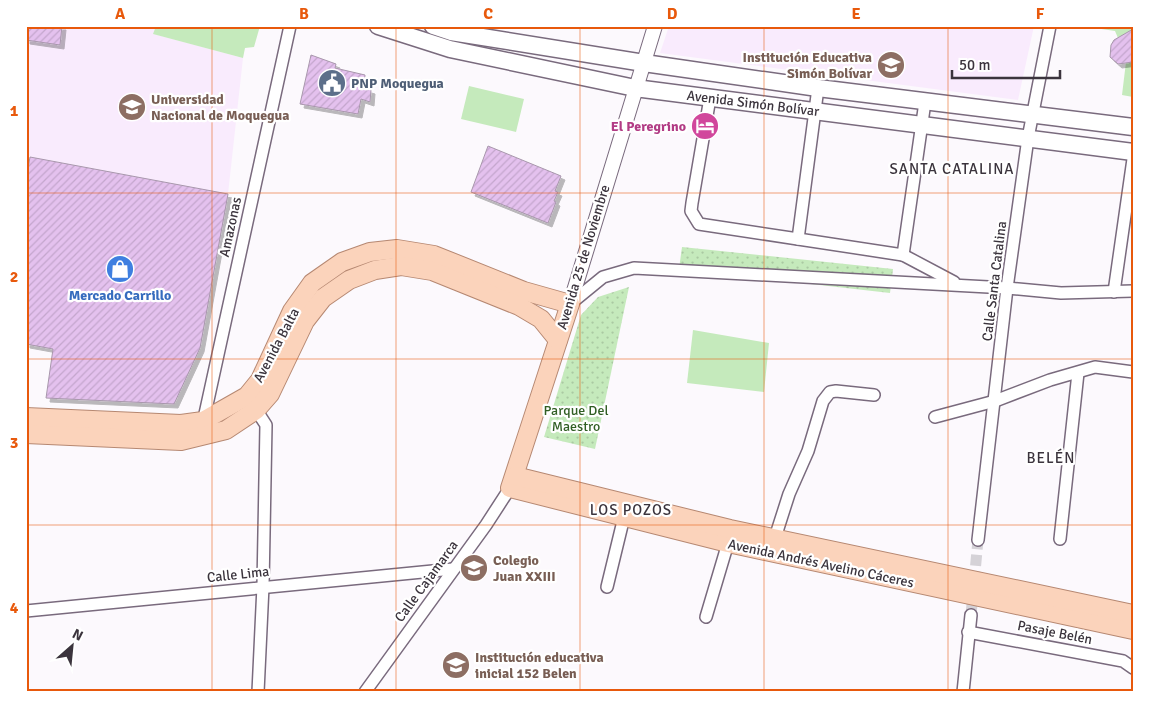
<svg xmlns="http://www.w3.org/2000/svg" width="1159" height="718" viewBox="0 0 1159 718" font-family="Signika,sans-serif">
  <style>
    .built { fill: #f9ebfd }
    .grass { fill: #c5eabc }
    .park { fill: url(#park-dots) }
    .building { fill: url(#building-hatch); stroke: #a897ac; filter: url(#shadow) }
    .lines { fill: none; stroke-linecap: round; stroke-linejoin: round }
    .minor-tunnel { stroke: #d5d2d7; stroke-width: 11; stroke-dasharray: 11 5.5; stroke-linecap: butt }
    .minor-casing { stroke: #796a7d; stroke-width: 14 }
    .tertiary-casing { stroke: #796a7d; stroke-width: 16 }
    .secondary-casing { stroke: #796a7d; stroke-width: 19 }
    .primary-casing { stroke: #b68872; stroke-width: 20 }
    .minor { stroke: #fff; stroke-width: 11 }
    .tertiary { stroke: #fff; stroke-width: 14 }
    .secondary { stroke: #fff; stroke-width: 16 }
    .primary { stroke: #fbd3bb; stroke-width: 18 }
    .grid { fill: none; stroke: #e8590c; stroke-width: 1; stroke-opacity: 0.55 }
    .labels { text-anchor: middle; stroke-width: 4.5; stroke-linejoin: round; paint-order: stroke }
    .education-label { font-size: 14px; font-weight: bold; fill: #785e54; stroke: #fff; text-anchor: start }
    .service-label { font-size: 14px; font-weight: bold; fill: #4e5e75; stroke: #fff; text-anchor: start }
    .street-label { font-size: 14px; fill: #3b343d; stroke: #fff }
    .hotel-label { font-size: 14px; font-weight: bold; fill: #b23c85; stroke: #fff; text-anchor: end }
    .shop-label { font-size: 14px; font-weight: bold; fill: #366cbe; stroke: #fff }
    .park-label { font-size: 14px; fill: #305e23; stroke: #fff }
    .neighbourhood-label { font-size: 15px; letter-spacing: 1px; fill: #3b343d; stroke: #fff }
    .neatline { fill: none; stroke: #e8590c; stroke-width: 2 }
    .grid-label { font-size: 16px; text-anchor: middle; font-weight: bold; fill: #e8590c }
  </style>
  <defs>
    <pattern id="park-dots" width="8" height="8" patternUnits="userSpaceOnUse" patternTransform="scale(1.25)"><rect width="8" height="8" fill="#c5eabc"/><path d="M2 2h.1M6 6h.1" fill="none" stroke="#aac9a2" stroke-width="1.8" stroke-linecap="round"/></pattern>
    <pattern id="building-hatch" width="6" height="6" patternUnits="userSpaceOnUse" patternTransform="scale(1.25)"><rect width="6" height="6" fill="#e4c1ee"/><path d="M-1 1l2-2M0 6l6-6M5 7l2-2" fill="none" stroke="#c4a6cd"/></pattern>
    <filter id="shadow"><feDropShadow dx="4" dy="4" stdDeviation="0" flood-color="#0004"/></filter>
  </defs>
  <rect width="100%" height="100%" fill="#fcf9fd"/>
  <g class="built">
    <polygon points="26,26 156,26 154,34 243,58 228,194 26,156"/>
    <polygon points="669,26 1034,26 1018,100 660,53"/>
  </g>
  <g class="grass">
    <polygon points="156,26 260,26 254,47 245,48 243,58 153,34"/>
    <polygon points="1133,26 1133,97 1122,95 1126,62 1118,64 1110,57 1111,45 1118,38 1115,31 1088,27"/>
    <polygon points="469,86 524,99 516,132 461,119"/>
    <polygon points="693,330 769,343 764,392 687,383"/>
  </g>
  <g class="park">
    <polygon points="682,247 893,269 890,293 679,269"/>
    <polygon points="629,287 595,449 544,437 581,315 598,297"/>
  </g>
  <g class="building">
    <polygon points="26,26 62,26 60,45 26,40"/>
    <polygon points="1133,29 1133,62 1118,64 1110,57 1111,45 1114,40"/>
    <polygon points="311,55 336,64 335,68 365,75 364,88 371,90 370,102 361,99 358,114 300,104"/>
    <polygon points="488,146 561,176 555,191 558,192 554,201 556,202 548,223 471,192"/>
    <polygon points="30,157 228,194 200,348 174,404 46,398 53,349 26,344 26,180"/>
  </g>
  <g class="lines">
    <polyline class="minor-tunnel" points="971,615 978,540"/>
    <defs>
      <g id="minor">
        <polyline points="710,98 692,203 691,211 699,224 798,239 818,88"/>
        <polyline points="798,239 903,255 925,102"/>
        <polyline points="903,255 954,282"/>
        <polyline points="1114,292 1133,159"/>
        <polyline points="570,304 603,277 634,268 1007,288 1061,293 1133,291"/>
        <polyline points="253,405 266,425 263,586 258,692"/>
        <polyline points="935,417 995,401 1050,380 1095,367 1133,372"/>
        <polyline points="203,423 290,26"/>
        <polyline points="1060,539 1078,373"/>
        <polyline points="978,540 1007,288 1028,138 1050,26"/>
        <polyline points="773,544 789,494 808,451 823,401 830,392 836,391 874,395"/>
        <polyline points="607,587 624,517"/>
        <polyline points="26,611 453,569"/>
        <polyline points="706,617 728,543"/>
        <polyline points="968,632 1123,661 1133,668"/>
        <polyline points="365,692 486,525 510,488"/>
        <polyline points="963,692 971,615"/>
      </g>
      <polyline id="tertiary" points="570,304 655,26"/>
      <g id="secondary">
        <polyline points="378,26 450,49 635,88 1133,152"/>
        <polyline points="433,26 451,32 644,63 818,88 1133,127"/>
      </g>
      <g id="primary">
        <polyline points="26,417 181,424 203,421 247,396 260,380 292,311 312,283 342,262 370,252 397,249 434,255 524,291 570,304 510,488 728,543 1133,630"/>
        <polyline points="26,434 181,441 226,430 256,410 270,394 305,321 323,298 349,280 375,270 401,266 432,271 519,306 541,319 558,340"/>
        <polyline points="515,476 730,529 1133,614"/>
      </g>
    </defs>
    <use href="#minor" class="minor-casing"/>
    <use href="#tertiary" class="tertiary-casing"/>
    <use href="#secondary" class="secondary-casing"/>
    <use href="#primary" class="primary-casing"/>
    <use href="#minor" class="minor"/>
    <use href="#tertiary" class="tertiary"/>
    <use href="#secondary" class="secondary"/>
    <use href="#primary" class="primary"/>
  </g>
  <path class="grid" d="M212 26V692M396 26V692M580 26V692M764 26V692M948 26V692M26 193H1133M26 359H1133M26 525H1133"/>
  <defs>
    <symbol id="school-disc" viewBox="-11 -11 22 22"><circle r="9.5" fill="#8d6e63" stroke="#fff"/><path d="M0-5L7-2L0 1L-7-2ZM-4 1L0 2.5L4 1V4Q0 6-4 4Z" fill="#fff"/></symbol>
    <symbol id="civic-disc" viewBox="-11 -11 22 22"><circle r="9.5" fill="#5c6f8a" stroke="#fff"/><path d="M-.6-6.5H3V-4.5H.6V-3L4-1V1h2V6H-6V1h2V-1L-.6-3ZM-1.2 2.5V6h2.4V2.5Z" fill="#fff"/></symbol>
    <symbol id="university-disc" viewBox="-11 -11 22 22"><circle r="9.5" fill="#8d6e63" stroke="#fff"/><path d="M0-5L7-2L0 1L-7-2ZM-4 1L0 2.5L4 1V4Q0 6-4 4Z" fill="#fff"/></symbol>
    <symbol id="hotel-disc" viewBox="-11 -11 22 22"><circle r="9.5" fill="#d1479c" stroke="#fff"/><path d="M-6-4.5h1.5V1H6V5H4.5V3h-9V5H-6ZM-4 0a1.8 1.8 0 1 1 3.6 0ZM.5 0V-2.5h3Q6-2.5 6 0Z" fill="#fff"/></symbol>
    <symbol id="shop-disc" viewBox="-11 -11 22 22"><circle r="9.5" fill="#3f7fe0" stroke="#fff"/><path d="M-5-2.5h2.3a2.7 3.5 0 0 1 5.4 0H5L5.5 6h-11ZM-1.5-2.5h3a1.5 2.3 0 0 0-3 0Z" fill="#fff"/></symbol>
  </defs>
  <g fill-rule="evenodd">
    <use href="#school-disc" x="875" y="49" width="32" height="32"/>
    <use href="#civic-disc" x="316" y="67" width="32" height="32"/>
    <use href="#university-disc" x="116" y="91" width="32" height="32"/>
    <use href="#hotel-disc" x="689" y="110" width="32" height="32"/>
    <use href="#shop-disc" x="104" y="253" width="32" height="32"/>
    <use href="#school-disc" x="458" y="552" width="32" height="32"/>
    <use href="#school-disc" x="440" y="649" width="32" height="32"/>
  </g>
  <g class="labels">
    <g class="education-label">
      <text x="872" y="62" text-anchor="end">Institución Educativa<tspan x="872" dy="16">Simón Bolívar</tspan></text>
      <text x="151" y="104">Universidad<tspan x="151" dy="16">Nacional de Moquegua</tspan></text>
      <text x="493" y="565">Colegio<tspan x="493" dy="16">Juan XXIII</tspan></text>
      <text x="475" y="662">Institución educativa<tspan x="475" dy="16">inicial 152 Belen</tspan></text>
    </g>
    <g class="service-label">
      <text x="351" y="88">PNP Moquegua</text>
    </g>
    <g class="street-label">
      <text transform="translate(753 103) rotate(7)" y="5">Avenida Simón Bolívar</text>
      <text transform="translate(230 227) rotate(-78)" y="5">Amazonas</text>
      <text transform="translate(583 257) rotate(-73)" y="5">Avenida 25 de Noviembre</text>
      <text transform="translate(994 281) rotate(-83)" y="5">Calle Santa Catalina</text>
      <text transform="translate(276 345) rotate(-62)" y="5">Avenida Balta</text>
      <text transform="translate(821 563) rotate(12)" y="5">Avenida Andrés Avelino Cáceres</text>
      <text transform="translate(238 574) rotate(-6)" y="5">Calle Lima</text>
      <text transform="translate(426 581) rotate(-54)" y="5">Calle Cajamarca</text>
      <text transform="translate(1055 632) rotate(11)" y="5">Pasaje Belén</text>
    </g>
    <g class="hotel-label">
      <text x="686" y="131">El Peregrino</text>
    </g>
    <g class="shop-label">
      <text x="120" y="300">Mercado Carrillo</text>
    </g>
    <g class="park-label">
      <text x="576" y="415">Parque Del<tspan x="576" dy="16">Maestro</tspan></text>
    </g>
    <g class="neighbourhood-label">
      <text x="952" y="174">SANTA CATALINA</text>
      <text x="1051" y="463">BELÉN</text>
      <text x="631" y="515">LOS POZOS</text>
    </g>
  </g>
  <rect width="1159" height="718" fill="none" stroke="#ffffff" stroke-width="55"/>
  <g transform="translate(72 646) rotate(27)" stroke="#ffffff" stroke-width="4" paint-order="stroke">
  <path d="M0-4L9 19L0 12L-9 19Z" fill="#3b343d"/>
  <text y="-8" font-size="14" font-weight="bold" text-anchor="middle" fill="#3b343d">N</text>
  </g>
  <path d="M952 70v8h108v-8" fill="none" stroke="#3b343d" stroke-width="2.5"/>
  <text x="959" y="70" font-size="15" fill="#3b343d" stroke="#ffffff" stroke-width="4" paint-order="stroke">50 m</text>
  <rect x="28" y="28" width="1104" height="662" class="neatline"/>
  <g class="grid-label">
    <text x="120" y="19">A</text>
    <text x="304" y="19">B</text>
    <text x="488" y="19">C</text>
    <text x="672" y="19">D</text>
    <text x="856" y="19">E</text>
    <text x="1040" y="19">F</text>
    <text x="14" y="116">1</text>
    <text x="14" y="282">2</text>
    <text x="14" y="448">3</text>
    <text x="14" y="613">4</text>
  </g>
</svg>
